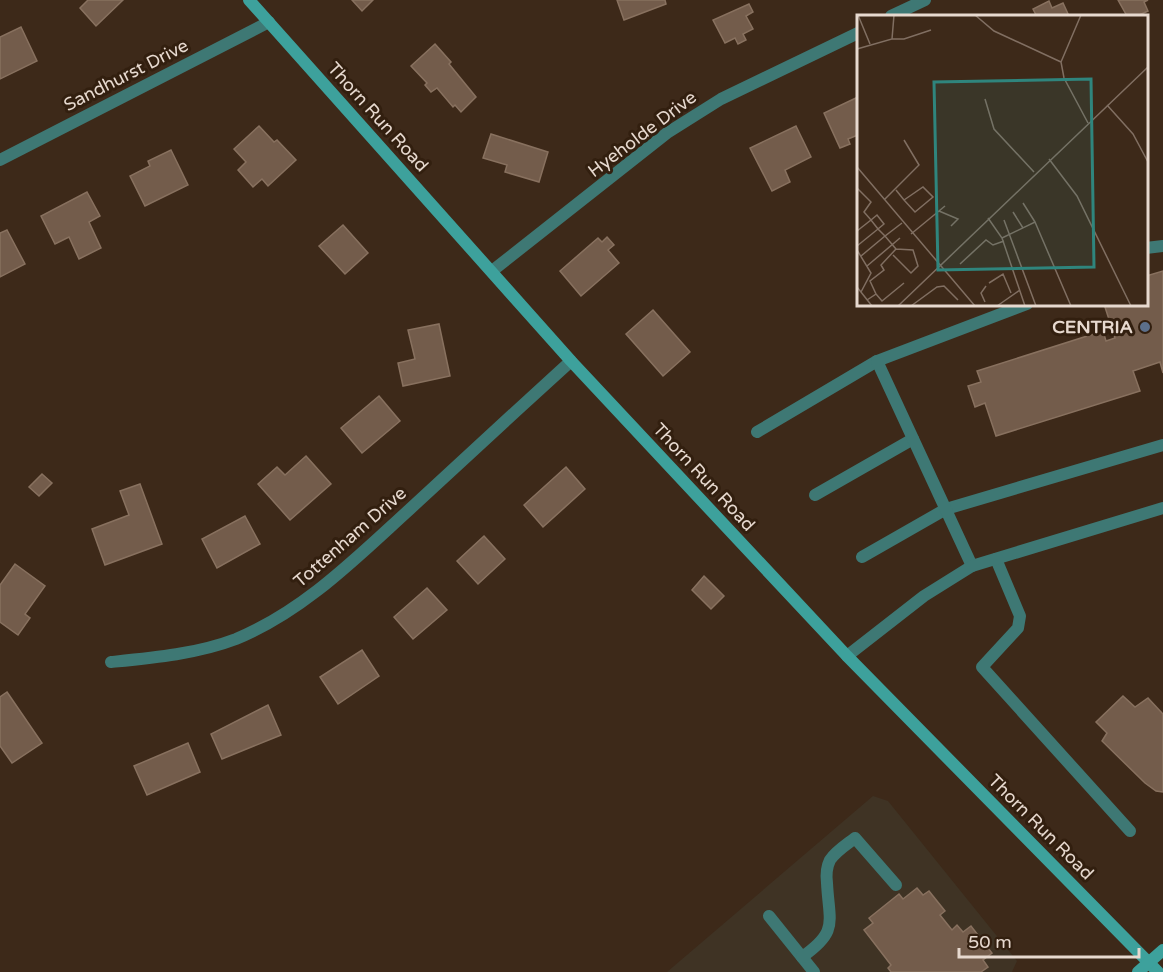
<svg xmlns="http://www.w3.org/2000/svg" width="1163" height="972" viewBox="0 0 1163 972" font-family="'Varela Round',sans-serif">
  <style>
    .commercial { fill: #3f3324 }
    .building { fill: #735c4b; stroke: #88715f; stroke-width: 1.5 }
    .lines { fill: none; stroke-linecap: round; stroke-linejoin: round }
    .lane { stroke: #3e7874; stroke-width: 12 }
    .street { stroke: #3e7874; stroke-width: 12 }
    .secondary { stroke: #3da19c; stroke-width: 12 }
    .service-dot { fill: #5c6f8a; stroke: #321f0f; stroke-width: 2 }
    .labels { text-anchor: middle; stroke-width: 6; stroke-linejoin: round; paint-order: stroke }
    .street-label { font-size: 18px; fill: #e7d9cf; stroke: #321f0f }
    .poi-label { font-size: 18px; font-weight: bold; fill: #e7d9cf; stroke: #321f0f; text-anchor: end }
    .inset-road { fill: none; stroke: #816f62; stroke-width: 1.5 }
    .view { fill: #2f857d; fill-opacity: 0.15; stroke: #2f857d; stroke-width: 3 }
    .inset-edge { fill: none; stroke: #e7d9cf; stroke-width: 3 }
  </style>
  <rect width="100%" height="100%" fill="#3d2919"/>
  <polygon class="commercial" points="873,796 888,801 1017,961 1012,972 667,972"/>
  <g class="building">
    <polygon points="88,0 123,0 96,26 80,8"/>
    <polygon points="352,0 373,0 362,11"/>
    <polygon points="617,0 665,0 666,4 624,20"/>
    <polygon points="1118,0 1148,0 1144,2 1148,11 1137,16 1127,16"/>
    <polygon points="1049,1 1052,8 1063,3 1069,16 1033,16 1036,15 1033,9"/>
    <polygon points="749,4 753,12 746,16 753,29 743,34 746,40 738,44 735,38 725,43 713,20"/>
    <polygon points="21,27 37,61 0,79 0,37"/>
    <polygon points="435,44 451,62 449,64 476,97 461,112 455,105 453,107 437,88 431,92 425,85 427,83 411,66"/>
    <polygon points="858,97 858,135 848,139 850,144 840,148 824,113"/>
    <polygon points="259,126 274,142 277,140 296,160 268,186 262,179 253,187 238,170 246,162 234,149"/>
    <polygon points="796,126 811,157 785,170 790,182 772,191 750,148"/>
    <polygon points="491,134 548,152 539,182 505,172 507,165 483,158"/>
    <polygon points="171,150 188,185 145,206 130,176 150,166 148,161"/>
    <polygon points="87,192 100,216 89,222 101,248 79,259 69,237 55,244 41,216"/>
    <polygon points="343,225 368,253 345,274 319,246"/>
    <polygon points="7,230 25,264 0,277 0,233"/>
    <polygon points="607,237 614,245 608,250 619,263 581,296 560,271 598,238 602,242"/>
    <polygon points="1163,271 1163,373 1160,362 1133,371 1140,391 996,436 985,403 975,407 968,386 981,382 977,371 1103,331 1106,341 1115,338 1104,304 1146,304 1146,276"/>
    <polygon points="653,310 690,352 663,376 626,334"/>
    <polygon points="439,324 450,376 403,386 398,363 415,359 408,330"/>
    <polygon points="379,396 400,421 362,453 341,428"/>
    <polygon points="306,456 331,484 290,520 258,484 277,467 285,475"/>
    <polygon points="566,467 585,489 543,527 524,505"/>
    <polygon points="42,474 52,483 39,496 29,487"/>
    <polygon points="140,484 162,544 105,565 92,529 129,515 120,491"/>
    <polygon points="245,516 260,544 217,568 202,539"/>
    <polygon points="484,536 505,559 478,584 457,561"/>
    <polygon points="15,564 45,586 25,614 30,618 18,635 0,622 0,585"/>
    <polygon points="704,576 724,596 711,609 692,590"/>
    <polygon points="427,588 447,610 413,639 394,617"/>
    <polygon points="362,650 379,676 338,704 320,677"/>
    <polygon points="7,692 42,743 12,763 0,746 0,697"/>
    <polygon points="1123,696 1135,707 1148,698 1163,714 1163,792 1156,791 1145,783 1102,741 1107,733 1096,722"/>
    <polygon points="268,705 281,735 222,759 211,734"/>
    <polygon points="188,743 200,772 147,795 134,766"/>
    <polygon points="917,888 923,895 929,891 945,911 940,915 952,930 957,925 963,932 971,926 992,953 983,960 988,967 981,972 891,972 888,968 891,965 864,930 873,923 869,918 899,894 903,899"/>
  </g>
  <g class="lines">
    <g class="lane">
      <polyline points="1146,248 1163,246"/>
      <polyline points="757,432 877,361"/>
      <polyline points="815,495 913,439"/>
      <polyline points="862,557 946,509 1163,445"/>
      <polyline points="996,559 1020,616 1018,628 982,667 1130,831"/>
      <polyline points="972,566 877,361 1027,304"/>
      <polyline points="769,916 814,972"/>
      <path d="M802 957C839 931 829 923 827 883 826 875 826 868 830 860 836 851 846 845 855 838L896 885"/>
    </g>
    <g class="street">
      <polyline points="891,16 925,0"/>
      <polyline points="0,160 269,22"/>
      <polyline points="492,271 667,133 721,99 858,33"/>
      <polyline points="847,656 924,596 972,566 1163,508"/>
      <path d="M111 662C152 658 197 654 236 639 304 611 356 558 410 509 463 460 517 410 571 361"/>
    </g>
    <g class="secondary">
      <polyline points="249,0 571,361 847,656 1158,972"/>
      <polyline points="1138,972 1163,950"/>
    </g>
  </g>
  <circle class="service-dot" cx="1145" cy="327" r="6"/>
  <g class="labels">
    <g class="street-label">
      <text transform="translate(126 75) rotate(-27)" y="6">Sandhurst Drive</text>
      <text transform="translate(378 117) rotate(48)" y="6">Thorn Run Road</text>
      <text transform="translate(642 134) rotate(-37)" y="6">Hyeholde Drive</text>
      <text transform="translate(704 477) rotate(47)" y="6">Thorn Run Road</text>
      <text transform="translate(350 537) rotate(-41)" y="6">Tottenham Drive</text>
      <text transform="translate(1041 827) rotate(45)" y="6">Thorn Run Road</text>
    </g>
    <g class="poi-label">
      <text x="1133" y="333">CENTRIA</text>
    </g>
  </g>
  <g transform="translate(857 15)">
    <rect width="291" height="291" fill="#3d2919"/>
    <path class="inset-road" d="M1 0 13 29M118 0 137 16 204 47M224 0 204 47 207 63 231 108M35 24H47L74 15M0 34 35 24 37 0M128 84 137 114 177 157M250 90 276 119 291 147M192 144 220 181 274 291M0 152 118 291M0 173 14 187 7 197 14 205 20 200 27 209 21 214 28 221 45 208M39 175 47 185 58 197 76 182 66 172 47 185M27 185 62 150 47 125M166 188 178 207M82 196 101 204 94 211M156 197 166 213M131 203 145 223 168 291M147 205 179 291M0 216 14 205 21 214 0 231M54 219 88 191M145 223 178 207 214 291M0 235 14 258 4 277M36 240 54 258 61 251 56 235 39 234M4 241 28 221 39 234 24 250 27 255 13 266 19 279 10 285M103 249 129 225 136 230 147 226M10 251 43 223M132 268 146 259 154 278M0 272 15 291M19 279 25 286 47 268M128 287 124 278 129 271M41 291 291 52M54 291 80 272 87 271 101 285M140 291 163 275"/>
    <path class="view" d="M234 64 237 252 81 255 77 67Z"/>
    <rect width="291" height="291" class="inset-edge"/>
  </g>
  <path d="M959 948v9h180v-9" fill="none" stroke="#e7d9cf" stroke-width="3"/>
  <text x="968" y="948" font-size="18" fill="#e7d9cf" stroke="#321f0f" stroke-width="4.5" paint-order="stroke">50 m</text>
</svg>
